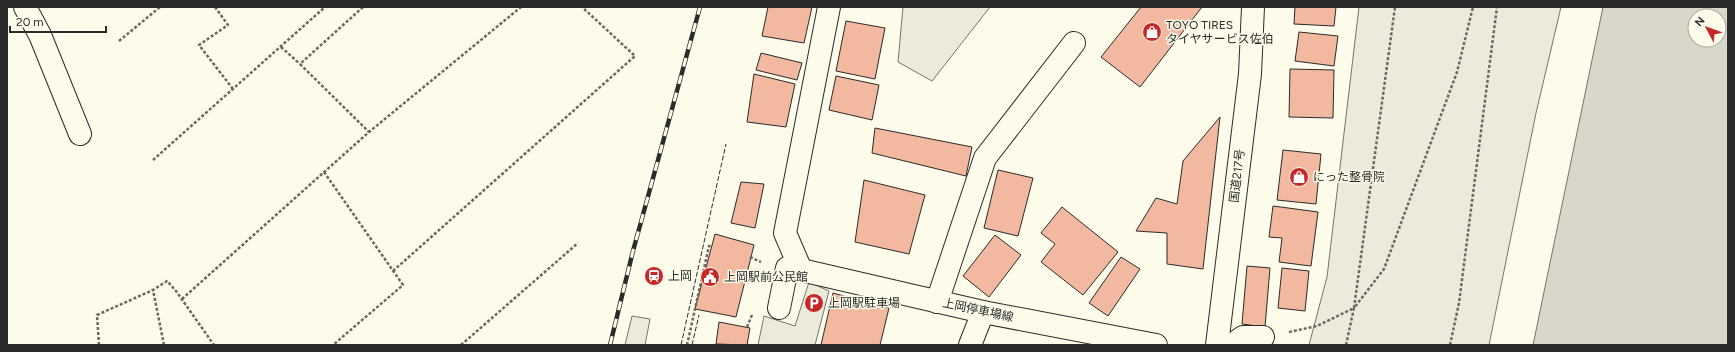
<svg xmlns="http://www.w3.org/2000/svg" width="1735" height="352" viewBox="0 0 1735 352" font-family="Figtree,'Noto Sans JP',sans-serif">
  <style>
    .green { fill: #ecebdb; stroke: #74746e }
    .parking { fill: #eceadb; stroke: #74746e }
    .water { fill: #d8d7c9; stroke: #74746e; fill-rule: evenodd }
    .building { fill: #f2b8a0; stroke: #2b2b2b }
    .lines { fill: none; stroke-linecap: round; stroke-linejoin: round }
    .minor-casing { stroke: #2b2b2b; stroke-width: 24 }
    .secondary-casing { stroke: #2b2b2b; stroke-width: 24 }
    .trunk-casing { stroke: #2b2b2b; stroke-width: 24 }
    .path { stroke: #6a6964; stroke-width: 2.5; stroke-dasharray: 3 2; stroke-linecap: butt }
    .minor { stroke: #fdfbea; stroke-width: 22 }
    .secondary { stroke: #fdfbea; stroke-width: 22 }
    .trunk { stroke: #fdfbea; stroke-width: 22 }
    .rail-casing { stroke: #2b2b2b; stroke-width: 4.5 }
    .rail { stroke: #fdfbea; stroke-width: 3; stroke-dasharray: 9; stroke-linecap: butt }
    .fence { stroke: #2b2b2b; stroke-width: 1; stroke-dasharray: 5 2; stroke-linecap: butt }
    .labels { text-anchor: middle; stroke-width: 3; stroke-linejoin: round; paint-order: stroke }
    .poi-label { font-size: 12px; fill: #2b2b2b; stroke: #fdfbea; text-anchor: start }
    .street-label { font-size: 12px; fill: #2b2b2b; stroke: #fdfbea }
  </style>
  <rect width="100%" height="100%" fill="#fdfbea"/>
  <g class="green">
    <polygon points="903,7 990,7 932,81 898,62"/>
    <polygon points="1359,7 1561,7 1536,113 1489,345 1309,345 1327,277"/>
    <polygon points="632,316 650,319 645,345 625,345"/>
  </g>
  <polygon class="parking" points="809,282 829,291 815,345 758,345 764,316 795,326"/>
  <path class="water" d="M1603 7H1728V345H1533ZM1695 16H1719V40H1695Z"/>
  <g class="building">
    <polygon points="768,7 812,7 804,43 762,36"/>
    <polygon points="1141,7 1202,7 1140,87 1101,57"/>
    <polygon points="1295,7 1336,7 1334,26 1294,24"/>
    <polygon points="846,21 885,28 875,79 836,71"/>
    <polygon points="1299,32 1338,36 1334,66 1295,61"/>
    <polygon points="761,53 802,63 797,80 756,70"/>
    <polygon points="1290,69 1334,70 1333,118 1289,117"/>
    <polygon points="754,74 795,84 786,127 747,122"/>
    <polygon points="836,76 879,85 872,120 829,110"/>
    <polygon points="1220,117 1203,269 1167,264 1167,233 1136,231 1156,198 1177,204 1183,161"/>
    <polygon points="875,128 972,147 966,176 872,153"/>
    <polygon points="1283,150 1321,154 1316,204 1277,200"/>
    <polygon points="998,170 1033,178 1018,236 984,228"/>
    <polygon points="864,180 925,195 909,254 855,242"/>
    <polygon points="741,182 764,184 755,228 731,223"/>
    <polygon points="1273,206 1318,212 1311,266 1279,262 1282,238 1269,237"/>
    <polygon points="1062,207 1118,252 1083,295 1041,262 1055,244 1041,233"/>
    <polygon points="715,234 754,245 736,317 695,309"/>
    <polygon points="995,235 1021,255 989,297 963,276"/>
    <polygon points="1121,257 1140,269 1108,316 1089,303"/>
    <polygon points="1247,266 1270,268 1265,327 1242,324"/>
    <polygon points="1282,268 1309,271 1305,311 1278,308"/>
    <polygon points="833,293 889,308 880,345 821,345"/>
    <polygon points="719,322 750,328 747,345 716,344"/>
  </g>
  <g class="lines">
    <defs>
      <g id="minor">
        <polyline points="25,7 40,35 80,134"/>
        <polyline points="937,302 985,158 1074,43"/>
        <polyline points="779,308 787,268 801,270 785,233 829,7"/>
        <polyline points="970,345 983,312"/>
        <polyline points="1232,345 1243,337 1263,337"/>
      </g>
      <polyline id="secondary" points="801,270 983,312 1156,345"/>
      <polyline id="trunk" points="1217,345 1250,74 1253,7"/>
    </defs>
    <use href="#minor" class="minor-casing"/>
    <use href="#secondary" class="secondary-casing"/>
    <use href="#trunk" class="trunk-casing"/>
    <g class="path">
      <polyline points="215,7 228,25 199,45 233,89"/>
      <polyline points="363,7 300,64 369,132"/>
      <polyline points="119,41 160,7"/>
      <polyline points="281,47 300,64"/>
      <polyline points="153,160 325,7"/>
      <polyline points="324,172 403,285 333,345"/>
      <polyline points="750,257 761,262"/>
      <polyline points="393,271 635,56 582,7"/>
      <polyline points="182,299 369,132 521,7"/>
      <polyline points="747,327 752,315"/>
      <polyline points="1289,332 1317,326 1354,308 1395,7"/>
      <polyline points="99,345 97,315 153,290"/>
      <polyline points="164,345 153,290 167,281 176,291 214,345"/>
      <polyline points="461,345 578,243"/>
      <polyline points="687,345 709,246 712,247"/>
      <polyline points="1346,345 1354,308 1384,269 1457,72 1473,7"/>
      <polyline points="1450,345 1459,303 1497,7"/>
    </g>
    <use href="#minor" class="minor"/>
    <use href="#secondary" class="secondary"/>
    <use href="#trunk" class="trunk"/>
    <defs>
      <polyline id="rail" points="610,345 633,251 700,7"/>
    </defs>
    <use href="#rail" class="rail-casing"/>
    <use href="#rail" class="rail"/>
    <g class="fence">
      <polyline points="681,345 726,144"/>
      <polyline points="692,345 699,315"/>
    </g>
  </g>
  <defs>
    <symbol id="shop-disc" viewBox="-11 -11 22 22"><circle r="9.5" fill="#c62828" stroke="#fdfbea"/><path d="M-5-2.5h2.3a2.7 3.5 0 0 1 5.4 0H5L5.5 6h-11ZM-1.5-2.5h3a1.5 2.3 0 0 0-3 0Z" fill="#fff"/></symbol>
    <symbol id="station-disc" viewBox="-11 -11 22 22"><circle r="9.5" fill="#c62828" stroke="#fdfbea"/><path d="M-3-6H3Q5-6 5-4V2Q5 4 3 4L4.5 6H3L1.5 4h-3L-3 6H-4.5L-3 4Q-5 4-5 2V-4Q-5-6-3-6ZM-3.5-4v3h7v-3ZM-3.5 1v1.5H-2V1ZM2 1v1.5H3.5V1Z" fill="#fff"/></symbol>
    <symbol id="civic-disc" viewBox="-11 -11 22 22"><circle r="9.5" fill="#c62828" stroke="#fdfbea"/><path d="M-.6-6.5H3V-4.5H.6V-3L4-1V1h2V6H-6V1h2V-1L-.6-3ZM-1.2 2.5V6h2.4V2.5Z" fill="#fff"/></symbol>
    <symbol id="parking-disc" viewBox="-11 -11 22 22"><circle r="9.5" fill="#c62828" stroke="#fdfbea"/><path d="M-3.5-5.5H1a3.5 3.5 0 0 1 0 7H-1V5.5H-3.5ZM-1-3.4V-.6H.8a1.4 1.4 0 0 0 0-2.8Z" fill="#fff"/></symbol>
  </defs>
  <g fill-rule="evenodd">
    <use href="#shop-disc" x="1141" y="21" width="22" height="22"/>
    <use href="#shop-disc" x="1288" y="166" width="22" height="22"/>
    <use href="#station-disc" x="643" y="265" width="22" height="22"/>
    <use href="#civic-disc" x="699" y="266" width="22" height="22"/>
    <use href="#parking-disc" x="803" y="292" width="22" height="22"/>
  </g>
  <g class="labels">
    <g class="poi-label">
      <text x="1166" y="29">TOYO TIRES<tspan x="1166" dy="14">タイヤサービス佐伯</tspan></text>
      <text x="1313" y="181">にった整骨院</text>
      <text x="668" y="280">上岡</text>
      <text x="724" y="281">上岡駅前公民館</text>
      <text x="828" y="307">上岡駅駐車場</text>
    </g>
    <g class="street-label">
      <text transform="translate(1237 176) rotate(-83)" y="4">国道217号</text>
      <text transform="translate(978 310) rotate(12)" y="4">上岡停車場線</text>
    </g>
  </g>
  <rect width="1735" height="352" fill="none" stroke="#2b2b2b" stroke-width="16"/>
  <g transform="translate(1707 28) rotate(311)"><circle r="19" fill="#fdfbea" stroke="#a9a89e"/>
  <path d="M0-3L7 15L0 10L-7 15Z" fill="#c62828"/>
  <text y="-6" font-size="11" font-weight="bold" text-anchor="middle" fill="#2b2b2b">N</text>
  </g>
  <path d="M10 26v6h96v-6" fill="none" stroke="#2b2b2b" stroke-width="2"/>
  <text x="16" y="26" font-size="12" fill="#2b2b2b" stroke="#fdfbea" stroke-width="3" paint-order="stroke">20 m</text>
</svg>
